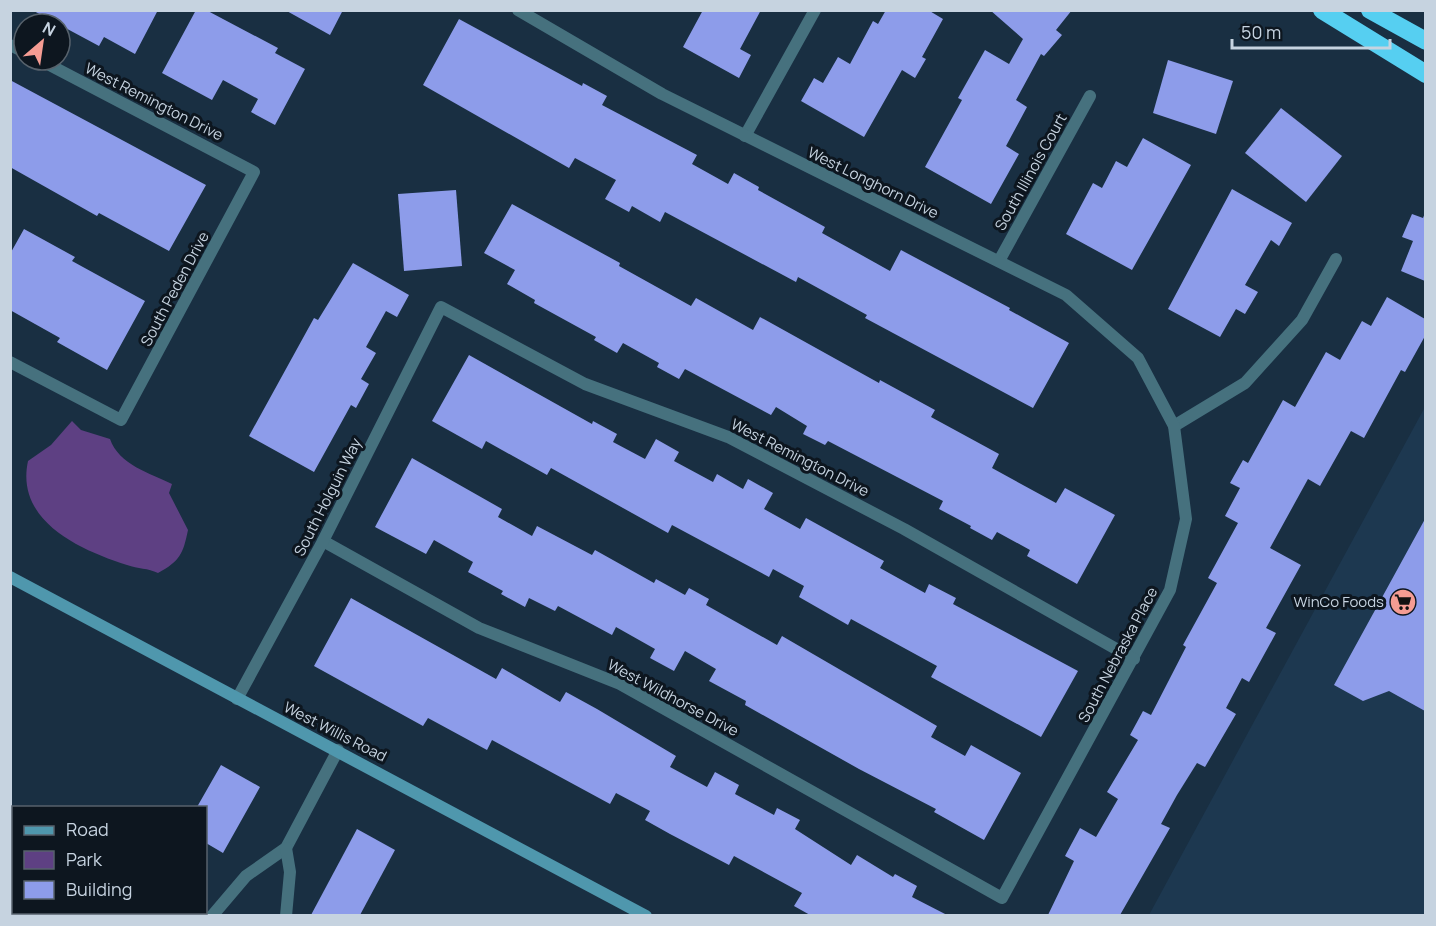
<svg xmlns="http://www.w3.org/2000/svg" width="1436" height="926" viewBox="0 0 1436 926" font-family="Manrope,sans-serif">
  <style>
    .built { fill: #1d3850 }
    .green { fill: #5e4083 }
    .building { fill: #8d9cea }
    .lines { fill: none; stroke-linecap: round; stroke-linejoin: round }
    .street { stroke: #46717e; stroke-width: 12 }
    .secondary { stroke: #4f97ad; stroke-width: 12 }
    .highway { stroke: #56cff1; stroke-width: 18 }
    .labels { text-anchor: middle; stroke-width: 6; stroke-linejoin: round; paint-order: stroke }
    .street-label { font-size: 15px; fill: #c6d3e0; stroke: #0d161f }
    .poi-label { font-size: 15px; fill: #c6d3e0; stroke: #0d161f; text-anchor: end }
  </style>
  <rect width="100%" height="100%" fill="#192f42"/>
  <polygon class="built" points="1425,407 1425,915 1149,915"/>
  <path class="green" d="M72 421 81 430 110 439C119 465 150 473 172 484L169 493 188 530C183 554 180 561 158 573 148 568 138 569 127 565 80 550 15 521 28 461L51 445Z"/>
  <g class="building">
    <polygon points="32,10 158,10 135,54 104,37 99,46"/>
    <polygon points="196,10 206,10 278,48 275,53 305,69 275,125 251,112 258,99 223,80 212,100 162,73"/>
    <polygon points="285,10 343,10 330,35"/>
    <polygon points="703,10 761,10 740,49 751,55 739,78 683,47"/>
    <polygon points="886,10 928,10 943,19 922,57 926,59 915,78 902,70 864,137 801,101 814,78 823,83 838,57 850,64 873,21 878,24"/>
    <polygon points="990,10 1072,10 1056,30 1062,35 1044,56 1041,54 1016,100 1027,107 1006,146 1019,154 991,204 925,167 962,100 958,98 985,50 1009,64 1023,39"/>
    <polygon points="459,19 582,86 583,83 607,96 602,105 697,155 692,164 728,184 734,173 759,187 758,190 825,227 822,233 890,271 901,250 1010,308 1009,310 1069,343 1033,408 865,318 867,315 798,277 796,282 665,212 660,222 632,206 629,212 605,199 616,180 575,158 569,168 423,85"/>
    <polygon points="1168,60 1233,81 1216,134 1153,113"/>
    <polygon points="10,80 206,185 169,251 99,213 97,216 10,167"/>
    <polygon points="1281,108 1342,156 1306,202 1245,153"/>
    <polygon points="1143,138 1191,165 1132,270 1066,234 1093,183 1102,188 1116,161 1127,167"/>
    <polygon points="1232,189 1292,223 1279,246 1271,240 1245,285 1258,292 1245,314 1236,309 1220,337 1168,309"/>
    <polygon points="456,190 462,266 404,271 398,194"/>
    <polygon points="512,204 620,263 619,266 691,306 696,298 753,330 760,317 879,383 880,380 935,410 931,417 999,454 992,468 1056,503 1065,488 1115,515 1077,584 1027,556 1030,550 997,532 992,540 970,528 971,526 939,509 943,501 828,441 825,445 803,434 807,426 776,407 771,415 685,369 679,379 657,367 659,363 623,343 617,353 594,340 596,337 534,303 535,300 507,284 515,270 484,253"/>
    <polygon points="1425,213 1425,281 1401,271 1413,241 1402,237 1412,214 1423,218"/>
    <polygon points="24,229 75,257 72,261 145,301 107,370 57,342 60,338 10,310 10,254"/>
    <polygon points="353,263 409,295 397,317 386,311 366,347 376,353 361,379 369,384 356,408 351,405 314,472 249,436 314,318 318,320"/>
    <polygon points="1387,297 1425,319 1425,336 1405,372 1401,370 1364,438 1351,431 1320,486 1308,479 1270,548 1301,565 1266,628 1276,633 1249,682 1242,678 1226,708 1236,714 1205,767 1197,763 1177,795 1161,824 1170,828 1120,915 1048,915 1074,861 1065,856 1080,828 1096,837 1118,799 1107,792 1138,740 1130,735 1143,711 1151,715 1186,647 1183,645 1217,583 1208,578 1238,523 1225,516 1240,488 1230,483 1243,460 1248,463 1283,400 1295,407 1326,352 1340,360 1362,321 1371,326"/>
    <polygon points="469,355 592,424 593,421 617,434 613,442 645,459 656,439 679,452 674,461 713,482 717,474 743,489 748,479 773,493 764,509 800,529 806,518 884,561 880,568 925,593 929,584 956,598 953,604 1078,671 1041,737 931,677 937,666 851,619 848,625 799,597 804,586 773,569 769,577 672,525 668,533 551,468 547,475 486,441 482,449 432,421"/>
    <polygon points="412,458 502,509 498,517 532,536 537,526 592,555 595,550 654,583 656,579 685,595 689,588 709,599 706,605 777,645 782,636 937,726 931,737 965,756 971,745 1021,773 984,840 934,812 936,809 859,769 745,705 746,701 709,681 716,669 685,651 674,671 650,658 655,649 616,627 612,635 558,606 555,611 529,598 525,607 501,594 503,591 468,572 473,562 434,540 426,554 375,527"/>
    <polygon points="1425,519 1425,711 1389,691 1363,701 1334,685"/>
    <polygon points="351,598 496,679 502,668 560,702 566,692 597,709 676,756 670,767 707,787 715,772 739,785 735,794 774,815 777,808 800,820 795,829 851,865 857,855 893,877 895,874 917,886 912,897 947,915 810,915 794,906 802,893 734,856 729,865 670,834 645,820 650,811 616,793 610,804 492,740 487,750 428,718 423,726 314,666"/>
    <polygon points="221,765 260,787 223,853 206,843 206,807 197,807"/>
    <polygon points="357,829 395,850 360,915 311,915"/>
  </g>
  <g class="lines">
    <g class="street">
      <polyline points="10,45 24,52"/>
      <polyline points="745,136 815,10"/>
      <polyline points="999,261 1090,96"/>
      <polyline points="10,362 121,420 254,172 40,60"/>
      <polyline points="1174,426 1245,383 1302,320 1336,259"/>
      <polyline points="323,541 479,628 620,684 1002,898 1170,590 1186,519 1174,426 1138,358 1066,295 662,94 518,10"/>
      <polyline points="237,699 323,541 441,307 585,384 728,437 904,529 1134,659"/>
      <polyline points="212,916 246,876 286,848 338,750"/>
      <polyline points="286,916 290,872 286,848"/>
    </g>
    <polyline class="secondary" points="10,577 646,916"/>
    <g class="highway">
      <polyline points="1322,10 1426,74"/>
      <polyline points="1370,10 1426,41"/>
    </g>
  </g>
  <defs>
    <symbol id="supermarket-disc" viewBox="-11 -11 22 22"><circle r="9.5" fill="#f59c93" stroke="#0d161f"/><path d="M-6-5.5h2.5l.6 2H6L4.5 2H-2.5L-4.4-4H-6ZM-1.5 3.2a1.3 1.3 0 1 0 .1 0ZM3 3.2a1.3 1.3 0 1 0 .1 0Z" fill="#111"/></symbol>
  </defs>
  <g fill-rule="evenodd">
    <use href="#supermarket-disc" x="1388" y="587" width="30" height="30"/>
  </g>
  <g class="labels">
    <g class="street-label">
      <text transform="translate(154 102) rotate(27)" y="5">West Remington Drive</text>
      <text transform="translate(1031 172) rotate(-61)" y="5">South Illinois Court</text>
      <text transform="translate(873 183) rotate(26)" y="5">West Longhorn Drive</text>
      <text transform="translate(175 289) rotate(-62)" y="5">South Peden Drive</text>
      <text transform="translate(800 458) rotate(27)" y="5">West Remington Drive</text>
      <text transform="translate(328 497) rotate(-63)" y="5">South Holguin Way</text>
      <text transform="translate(1118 655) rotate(-62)" y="5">South Nebraska Place</text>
      <text transform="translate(673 698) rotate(28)" y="5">West Wildhorse Drive</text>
      <text transform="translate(335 732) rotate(27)" y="5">West Willis Road</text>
    </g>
    <g class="poi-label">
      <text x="1384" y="607">WinCo Foods</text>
    </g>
  </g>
  <rect width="1436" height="926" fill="none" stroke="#c6d3e0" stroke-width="24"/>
  <rect x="12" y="806" width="195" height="108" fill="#0d161f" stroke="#57626c" stroke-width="1.5"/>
  <rect x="24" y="826" width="30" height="9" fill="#4f97ad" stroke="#57626c" stroke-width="1.5"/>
  <text x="66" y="836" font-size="18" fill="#c6d3e0">Road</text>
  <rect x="24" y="851" width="30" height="18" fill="#5e4083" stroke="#57626c" stroke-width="1.5"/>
  <text x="66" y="866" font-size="18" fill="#c6d3e0">Park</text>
  <rect x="24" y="881" width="30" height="18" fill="#8d9cea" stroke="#57626c" stroke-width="1.5"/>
  <text x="66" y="896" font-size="18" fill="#c6d3e0">Building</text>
  <g transform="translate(42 42) rotate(29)"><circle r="28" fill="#0d161f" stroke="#57626c" stroke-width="1.5"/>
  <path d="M0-4.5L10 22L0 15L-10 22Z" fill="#f59c93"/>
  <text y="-9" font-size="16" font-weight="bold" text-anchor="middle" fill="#c6d3e0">N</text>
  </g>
  <path d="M1232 39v9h158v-9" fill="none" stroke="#c6d3e0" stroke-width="3"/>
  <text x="1241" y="39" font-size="18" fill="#c6d3e0" stroke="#0d161f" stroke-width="4.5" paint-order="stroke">50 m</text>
</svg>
